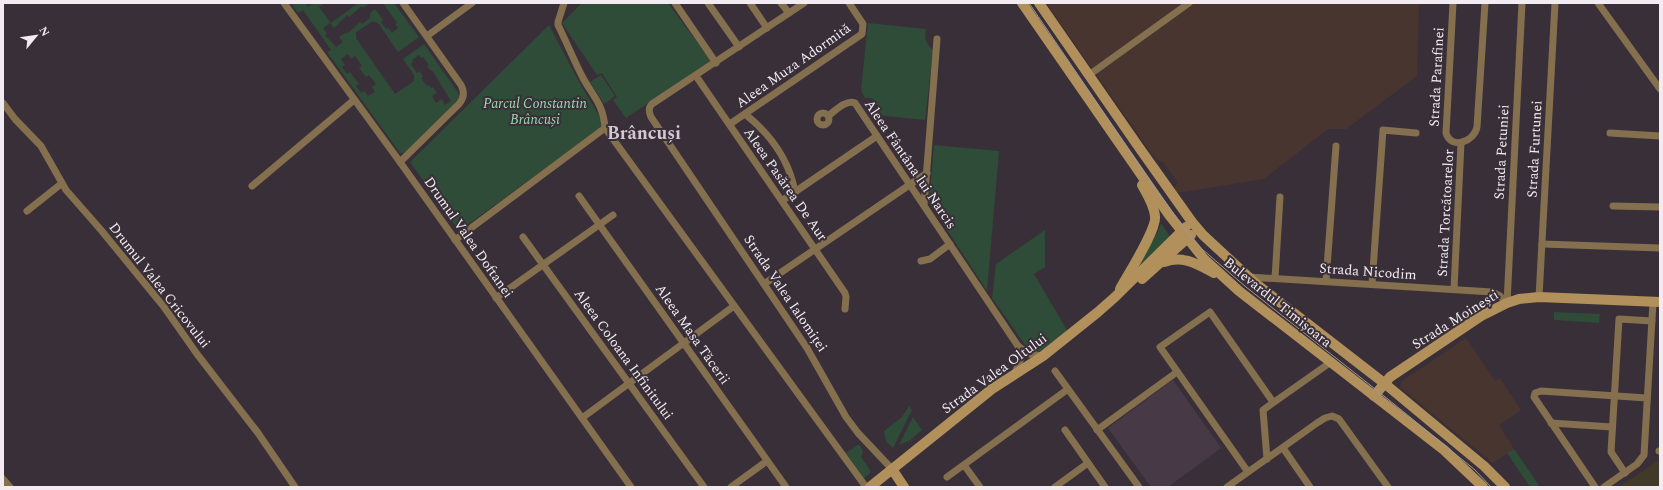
<svg xmlns="http://www.w3.org/2000/svg" width="1663" height="490" viewBox="0 0 1663 490" font-family="Spectral,serif">
  <style>
    .commercial { fill: #413a28 }
    .industrial { fill: #48352f }
    .built { fill: #473a46 }
    .green { fill: #2e4c37; fill-rule: evenodd }
    .lines { fill: none; stroke-linecap: round; stroke-linejoin: round }
    .street { stroke: #846f4e; stroke-width: 7 }
    .secondary { stroke: #b1905b; stroke-width: 10 }
    .tram { stroke: #a0989f; stroke-width: 1 }
    .labels { text-anchor: middle; stroke-width: 4; stroke-linejoin: round; paint-order: stroke }
    .street-label { font-size: 14px; fill: #f2ecf2; stroke: #392f38 }
    .park-label { font-size: 14px; font-style: italic; fill: #9cdaae; stroke: #392f38 }
    .district-label { font-size: 18px; font-weight: bold; fill: #d4c8d2; stroke: #392f38 }
  </style>
  <rect width="100%" height="100%" fill="#392f38"/>
  <polygon class="commercial" points="1660,459 1660,487 1619,487 1641,472"/>
  <g class="industrial">
    <polygon points="1046,3 1419,3 1417,76 1346,129 1328,129 1264,179 1177,193 1175,188 1177,181 1164,163 1156,159 1149,150"/>
    <polygon points="1466,338 1495,381 1500,378 1520,409 1520,411 1499,425 1514,449 1493,463 1400,387 1402,381"/>
  </g>
  <polygon class="built" points="1173,380 1221,448 1168,487 1151,487 1108,428"/>
  <g class="green">
    <path d="M291 3H305L308 7 313 3H324L319 7 331 23 358 3H370L363 8 362 6 349 17 347 15 334 28 330 23 323 28 327 34 325 35 336 47 343 42 339 37 347 32 348 33 360 22 362 24 370 18V13L375 9 383 20 381 22 386 29 388 28 392 33 398 28 395 24 397 23 383 3H394L419 37 398 52 379 24 373 21 356 32V38L395 94 414 81V75L403 59 424 44 457 91 459 95 458 100 406 152 400 153 327 52 331 50 303 10 298 13ZM348 54 351 59 355 56 362 66 359 68 366 77 369 75 376 84 372 87 375 92 368 96 364 91 361 93 356 86 359 84 350 72 347 74 342 67 345 65 341 59ZM419 55 421 58 423 57 429 65 427 66 431 71 432 70 451 101 445 105 442 99 436 103 432 96 437 93 433 87 431 88 429 85 427 86 421 78 423 77 420 71 417 73 411 64 413 62 412 60Z"/>
    <polygon points="582,3 668,3 711,61 626,118 613,100 617,97 602,73 597,75 562,23"/>
    <path d="M868 23 926 29C924 38 926 44 933 50L925 120 877 115 878 106 872 98H865L861 90Z"/>
    <polygon points="549,25 578,80 601,119 602,127 459,231 410,162"/>
    <polygon points="601,75 615,96 604,104 590,82"/>
    <polygon points="934,145 999,151 987,291 929,202"/>
    <polygon points="1161,223 1170,237 1136,270 1159,229"/>
    <polygon points="1045,230 1045,267 1034,274 1068,332 1043,351 1032,351 1026,346 992,298 996,264"/>
    <polygon points="1554,312 1600,314 1599,323 1554,320"/>
    <polygon points="909,406 912,410 893,448 886,441 884,431 902,417"/>
    <polygon points="913,417 922,430 909,441 899,445"/>
    <polygon points="859,444 863,451 861,457 870,470 870,473 864,478 846,453"/>
    <polygon points="1514,449 1540,487 1530,487 1507,453"/>
  </g>
  <g class="lines">
    <g class="street">
      <polyline points="284,3 400,162 631,487"/>
      <path d="M564 3 558 22V25C567 43 574 61 583 78 594 98 603 104 605 128L866 487"/>
      <polyline points="675,3 716,63"/>
      <polyline points="708,3 739,47"/>
      <polyline points="750,3 767,28"/>
      <polyline points="781,3 789,13"/>
      <path d="M804 3 652 104C648 108 649 112 651 117L807 348 846 417 858 433 892 469"/>
      <path d="M1453 3 1446 133C1451 150 1474 142 1477 127L1485 3"/>
      <polyline points="1598,3 1660,89"/>
      <polyline points="427,36 472,3"/>
      <polyline points="1089,75 1189,3"/>
      <polyline points="696,76 845,293 846,297 845,309"/>
      <polyline points="3,103 15,119 41,146 66,190 101,230 164,307 197,354 258,433 295,487"/>
      <circle cx="823" cy="119" r="6"/>
      <path d="M745 114C770 134 789 159 795 192"/>
      <path d="M828 116C835 111 846 99 855 103L1018 346 1029 354 1043 356"/>
      <polyline points="730,124 862,34 863,24 849,3"/>
      <polyline points="1610,133 1660,136"/>
      <path d="M400 162 459 104C464 98 465 92 461 85L403 3"/>
      <polyline points="252,186 354,100"/>
      <polyline points="579,196 786,487"/>
      <polyline points="783,200 877,136"/>
      <polyline points="924,205 937,39"/>
      <polyline points="1613,206 1660,207"/>
      <polyline points="27,211 61,184"/>
      <polyline points="523,237 704,487"/>
      <polyline points="455,240 605,128"/>
      <polyline points="1542,244 1660,248"/>
      <polyline points="921,261 930,259 950,244"/>
      <polyline points="1248,277 1492,292 1500,296 1507,303"/>
      <polyline points="1275,278 1280,197"/>
      <polyline points="1326,281 1336,146"/>
      <polyline points="764,284 927,173"/>
      <polyline points="1372,284 1383,130 1416,133"/>
      <polyline points="1454,289 1461,143"/>
      <polyline points="1539,297 1555,3"/>
      <polyline points="496,298 613,215"/>
      <polyline points="1507,303 1522,3"/>
      <polyline points="1055,371 1139,487"/>
      <polyline points="1015,373 1021,358 1018,346"/>
      <polyline points="582,418 734,306"/>
      <polyline points="1551,423 1612,427"/>
      <polyline points="1065,430 1105,487"/>
      <polyline points="1097,430 1177,372"/>
      <polyline points="1283,448 1310,487"/>
      <polyline points="1659,451 1660,451"/>
      <polyline points="1267,459 1263,410 1331,362"/>
      <polyline points="964,465 980,487"/>
      <polyline points="1248,472 1160,347 1210,312 1273,402"/>
      <polyline points="1625,473 1611,452 1619,319 1652,321"/>
      <polyline points="947,477 1068,389"/>
      <polyline points="3,479 10,487"/>
      <polyline points="731,487 767,461"/>
      <polyline points="1055,487 1088,463"/>
      <polyline points="1227,487 1317,423 1325,418 1332,416 1339,419 1388,487"/>
      <polyline points="1595,487 1534,397 1535,393 1541,391 1647,398"/>
      <polyline points="1604,487 1637,464 1644,455 1653,302"/>
    </g>
    <g class="secondary">
      <polyline points="1022,3 1169,215 1204,259 1239,291 1444,450 1483,487"/>
      <polyline points="1039,3 1138,146 1192,222 1203,235 1255,283 1384,383 1484,466 1505,487"/>
      <path d="M1164 262C1183 255 1197 264 1214 273"/>
      <polyline points="1142,279 1191,235"/>
      <path d="M1120 289C1128 274 1157 230 1155 216 1154 205 1147 194 1142 185"/>
      <polyline points="1374,396 1390,377 1481,316 1507,303 1519,299 1539,297 1660,302"/>
      <polyline points="892,469 904,487"/>
      <polyline points="870,487 992,389 1043,356 1098,312 1115,297 1186,227"/>
    </g>
    <polyline class="tram" points="1029,3 1155,188 1190,236 1202,249 1246,287 1389,400 1475,470 1491,487"/>
  </g>
  <g class="labels">
    <g class="street-label">
      <text transform="translate(793 65) rotate(-35)" y="5">Aleea Muza Adormită</text>
      <text transform="translate(1436 77) rotate(-87)" y="5">Strada Parafinei</text>
      <text transform="translate(1534 149) rotate(-87)" y="5">Strada Furtunei</text>
      <text transform="translate(1501 152) rotate(-87)" y="5">Strada Petuniei</text>
      <text transform="translate(911 164) rotate(56)" y="5">Aleea Fântâna lui Narcis</text>
      <text transform="translate(786 184) rotate(55)" y="5">Aleea Pasărea De Aur</text>
      <text transform="translate(1445 213) rotate(-87)" y="5">Strada Torcătoarelor</text>
      <text transform="translate(469 237) rotate(55)" y="5">Drumul Valea Doftanei</text>
      <text transform="translate(1368 271) rotate(4)" y="5">Strada Nicodim</text>
      <text transform="translate(160 285) rotate(52)" y="5">Drumul Valea Cricovului</text>
      <text transform="translate(786 293) rotate(56)" y="5">Strada Valea Ialomiței</text>
      <text transform="translate(1278 302) rotate(39)" y="5">Bulevardul Timișoara</text>
      <text transform="translate(1455 319) rotate(-32)" y="5">Strada Moinești</text>
      <text transform="translate(693 334) rotate(55)" y="5">Aleea Masa Tăcerii</text>
      <text transform="translate(624 354) rotate(54)" y="5">Aleea Coloana Infinitului</text>
      <text transform="translate(994 373) rotate(-36)" y="5">Strada Valea Oltului</text>
    </g>
    <g class="park-label">
      <text x="535" y="108">Parcul Constantin<tspan x="535" dy="16">Brâncuși</tspan></text>
    </g>
    <g class="district-label">
      <text x="644" y="139">Brâncuși</text>
    </g>
  </g>
  <rect width="1663" height="490" fill="none" stroke="#f2ecf2" stroke-width="8"/>
  <g transform="translate(36 36) rotate(61)" stroke="#392f38" stroke-width="3" paint-order="stroke">
  <path d="M0-3L7 15L0 10L-7 15Z" fill="#f2ecf2"/>
  <text y="-6" font-size="11" font-weight="bold" text-anchor="middle" fill="#f2ecf2">N</text>
  </g>
</svg>
